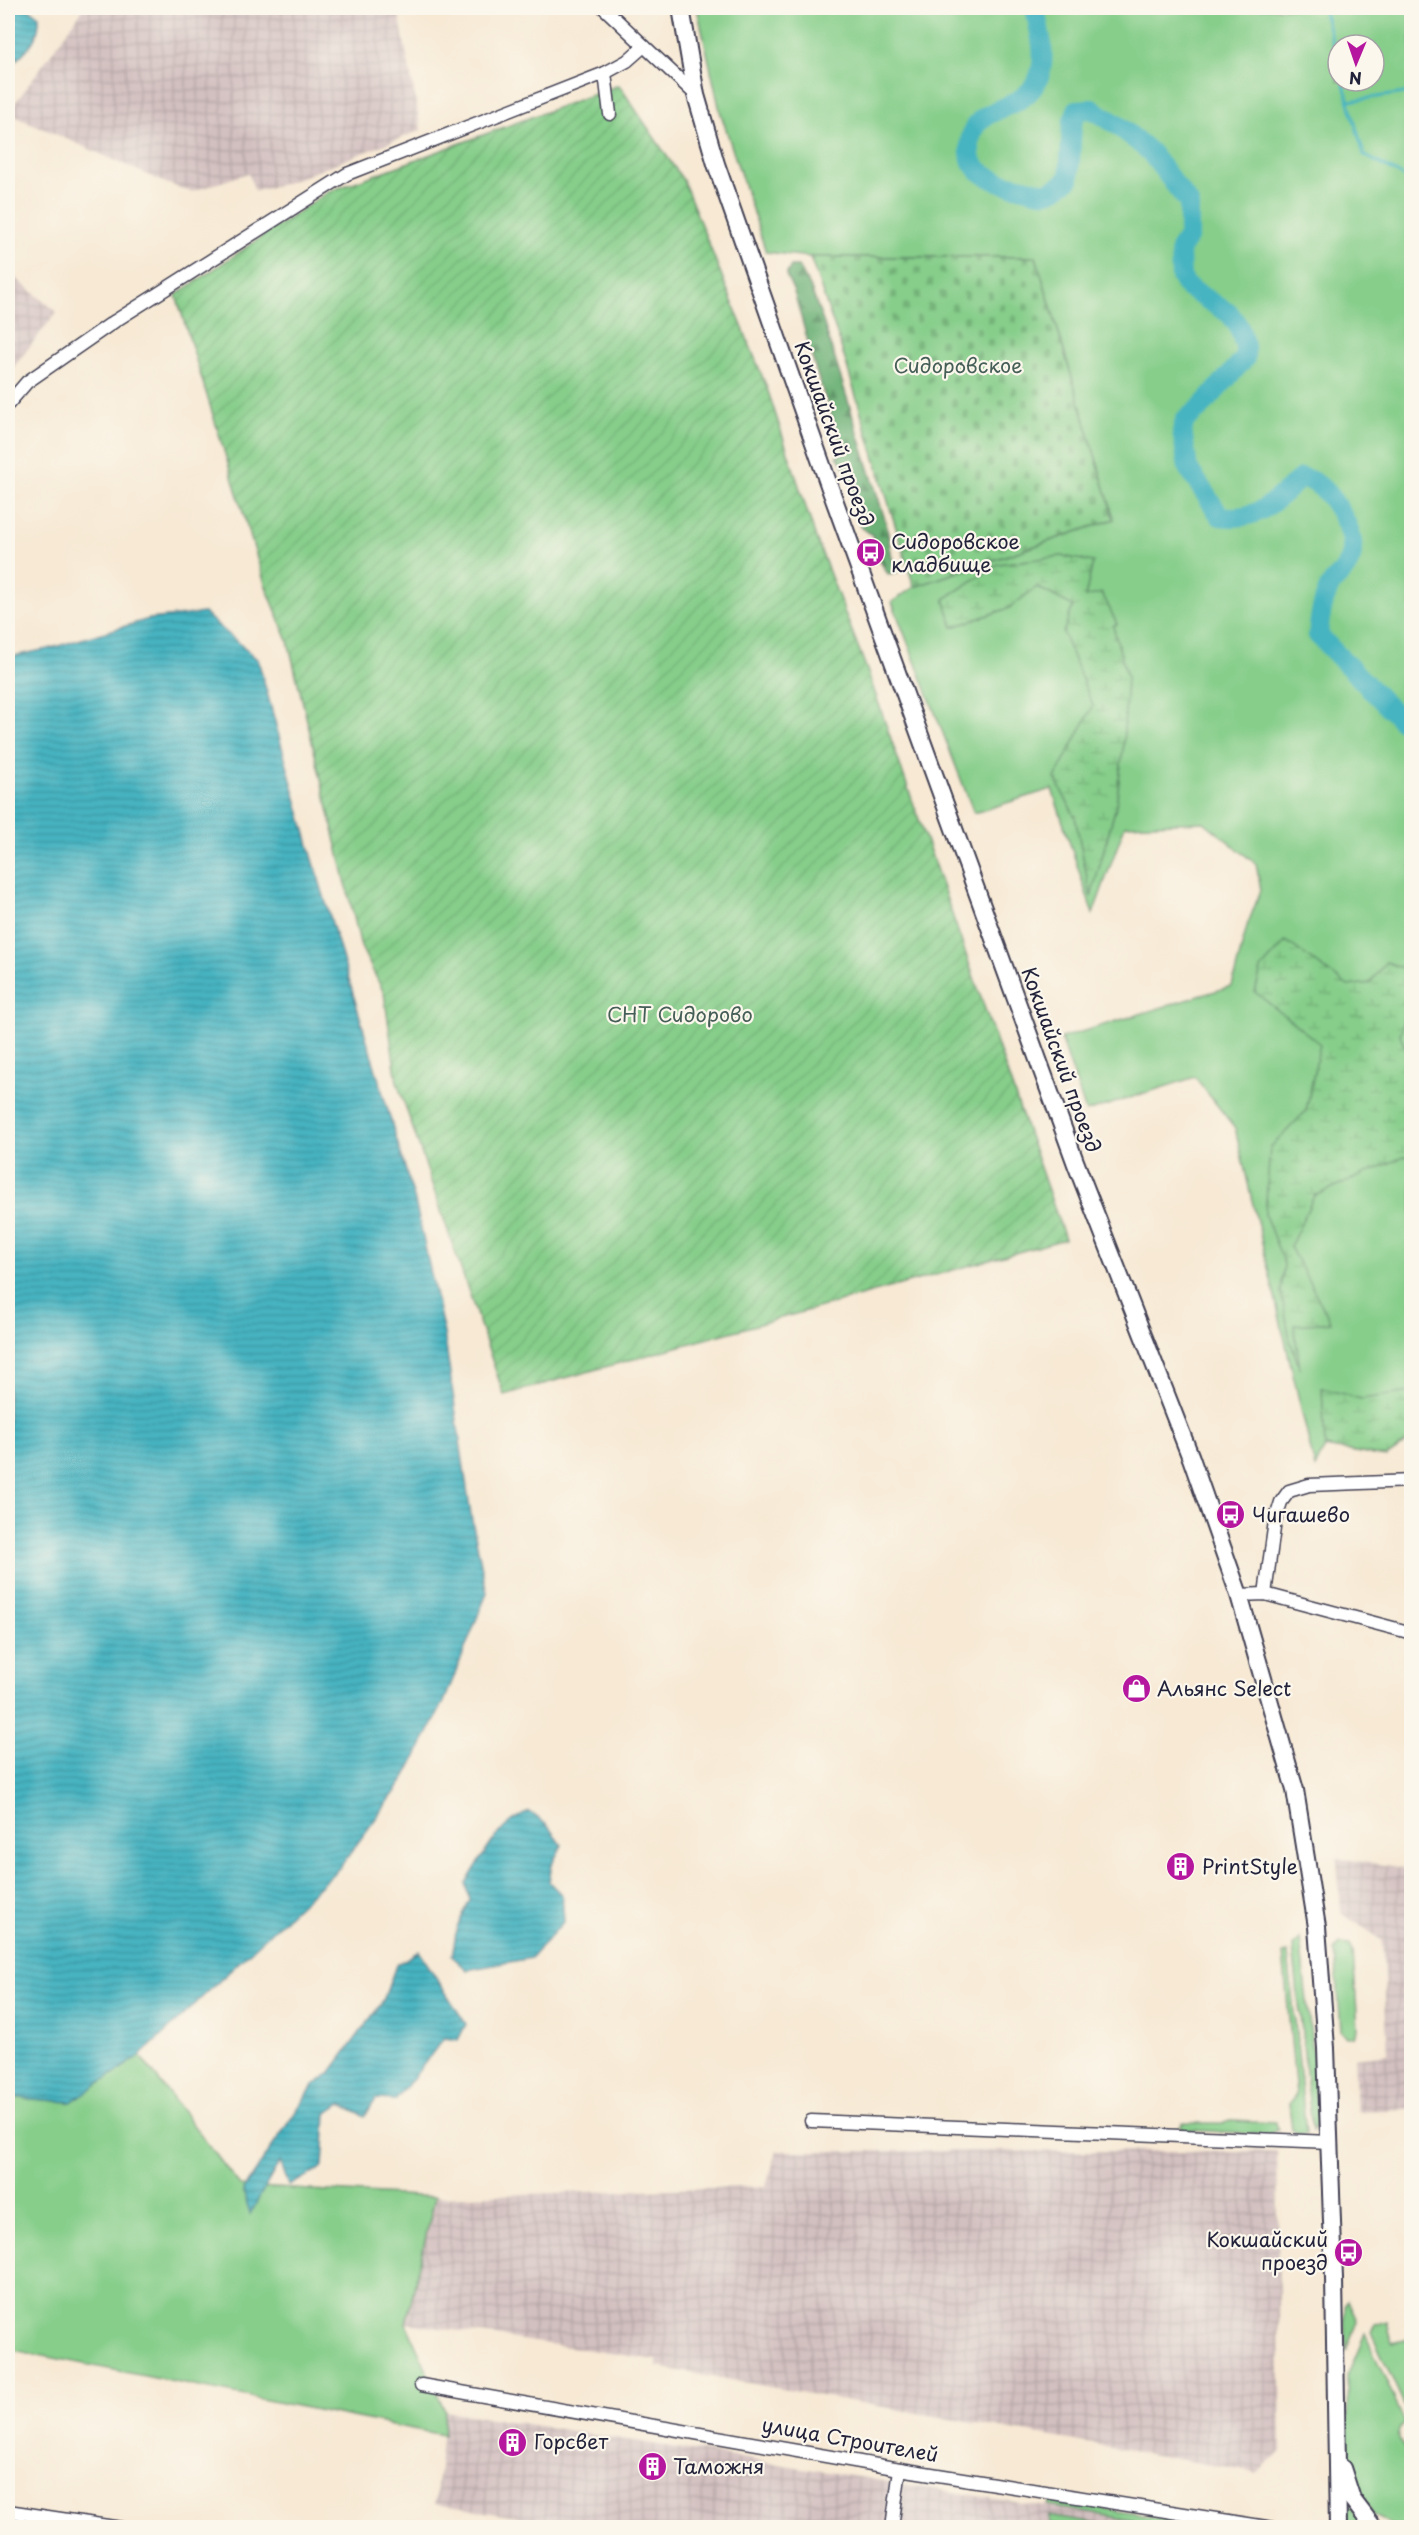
<svg xmlns="http://www.w3.org/2000/svg" width="1419" height="2535" viewBox="0 0 1419 2535" font-family="'Playpen Sans',sans-serif">
  <style>
    .industrial { fill: url(#industrial-grid) }
    .grass { fill: #86ce8a; stroke: #547862; stroke-width: 1.5; fill-rule: evenodd }
    .forest { fill: url(#forest-firs); stroke: #476a58; stroke-width: 1.5 }
    .wetland { fill: url(#wetland-marsh); stroke: #547862; stroke-width: 1.5 }
    .cemetery { fill: url(#cemetery-stones); stroke: #547862; stroke-width: 1.5 }
    .garden { fill: url(#garden-furrows); stroke: #547862; stroke-width: 1.5 }
    .water { fill: url(#water-rules); stroke: #346b7e; stroke-width: 1.5 }
    .lines { fill: none; stroke-linecap: round; stroke-linejoin: round }
    .stream { stroke: #46b4c1; stroke-width: 3 }
    .river { stroke: #46b4c1; stroke-width: 20 }
    .minor-casing { stroke: #424052; stroke-width: 15 }
    .major-casing { stroke: #424052; stroke-width: 20 }
    .minor { stroke: #fff; stroke-width: 12 }
    .major { stroke: #fff; stroke-width: 16 }
    .labels { text-anchor: middle; stroke-width: 4.5; stroke-linejoin: round; paint-order: stroke }
    .park-label { font-size: 20px; fill: #455e57; stroke: #fbf7ec }
    .street-label { font-size: 20px; fill: #22223b; stroke: #fbf7ec }
    .poi-label { font-size: 20px; fill: #22223b; stroke: #fbf7ec; text-anchor: start }
  </style>
  <defs>
    <pattern id="industrial-grid" width="8" height="8" patternUnits="userSpaceOnUse" patternTransform="scale(1.5)"><rect width="8" height="8" fill="#d2bfbf"/><path d="M0 4h8M4 0v8" fill="none" stroke="#b4a4a5"/></pattern>
    <pattern id="forest-firs" width="22" height="20" patternUnits="userSpaceOnUse" patternTransform="scale(1.5)"><rect width="22" height="20" fill="#6cb176"/><path d="M5 1l3.5 6h-7zM16 11l3.5 6h-7z" fill="#589062"/></pattern>
    <pattern id="wetland-marsh" width="20" height="14" patternUnits="userSpaceOnUse" patternTransform="scale(1.5)"><rect width="20" height="14" fill="#86ce8a"/><path d="M1 5h8M5 5V1M11 12h8M15 12V8" fill="none" stroke="#73b178"/></pattern>
    <pattern id="cemetery-stones" width="16" height="16" patternUnits="userSpaceOnUse" patternTransform="scale(1.5)"><rect width="16" height="16" fill="#86ce8a"/><path d="M2 7V4a2 2 0 0 1 4 0v3zM10 15v-3a2 2 0 0 1 4 0v3z" fill="#73b178"/></pattern>
    <pattern id="garden-furrows" width="10" height="10" patternUnits="userSpaceOnUse" patternTransform="scale(1.5)"><rect width="10" height="10" fill="#86ce8a"/><path d="M-1 1l2-2M0 10L10 0M9 11l2-2" fill="none" stroke="#73b178"/></pattern>
    <pattern id="water-rules" width="6" height="5" patternUnits="userSpaceOnUse" patternTransform="scale(1.5)"><rect width="6" height="5" fill="#46b4c1"/><path d="M0 2.5h6" fill="none" stroke="#3a929e"/></pattern>
  </defs>
  <rect width="100%" height="100%" fill="#fbf7ec"/>
  <filter id="ink" filterUnits="userSpaceOnUse"><feTurbulence type="fractalNoise" baseFrequency=".0167" numOctaves="2"/><feDisplacementMap in="SourceGraphic" scale="12" xChannelSelector="R" yChannelSelector="G"/><feConvolveMatrix kernelMatrix="1 2 1 2 8 2 1 2 1" color-interpolation-filters="sRGB"/></filter>
  <filter id="wash" filterUnits="userSpaceOnUse"><feTurbulence type="fractalNoise" baseFrequency=".008" numOctaves="4" result="noise"/><feDisplacementMap in="SourceGraphic" scale="24" xChannelSelector="R" yChannelSelector="G"/><feGaussianBlur stdDeviation="1.35" result="paint"/><feColorMatrix in="noise" values="0 0 0 0 0 0 0 0 0 0 0 0 0 0 0 0 0 1.4 0 .05"/><feComposite in="paint" operator="in"/></filter>
  <g filter="url(#wash)">
    <rect width="100%" height="100%" fill="#f7e9d4"/>
    <g class="industrial">
      <polygon points="84,8 392,8 399,14 421,130 286,183 255,191 248,173 191,192 166,183 8,113"/>
      <polygon points="8,272 57,312 8,374"/>
      <polygon points="1337,1858 1411,1869 1411,2109 1357,2111 1354,2058 1388,2054 1382,1940 1341,1913"/>
      <polygon points="777,2151 1277,2151 1281,2452 1256,2473 657,2367 657,2360 406,2323 435,2197 766,2186"/>
      <polygon points="445,2411 1172,2527 585,2528 435,2504"/>
    </g>
    <g class="grass">
      <path d="M697 8H1411L1412 1439 1386 1457 1325 1447 1315 1468 1235 1128 1195 1077 1086 1112 1061 1038 1232 986 1247 926 1261 890 1256 864 1204 822 1125 825 1093 914 1052 789 974 813 892 602 914 587 1114 519 1036 257H810L766 252 720 111ZM1338 45H1374V81H1338Z"/>
      <polygon points="1300,1939 1315,2071 1318,2124 1312,2131 1293,1946"/>
      <polygon points="1340,1944 1350,1945 1353,1953 1358,2028 1354,2036 1347,2037 1341,2030 1335,1951"/>
      <polygon points="1288,1953 1306,2133 1297,2134 1292,2130 1289,2104 1296,2095 1283,1954"/>
      <polygon points="140,2056 240,2186 435,2197 406,2323 445,2411 443,2435 8,2349 8,2097 71,2102"/>
      <polygon points="1230,2121 1276,2123 1278,2129 1270,2134 1185,2130 1180,2127 1183,2123 1224,2123"/>
      <polygon points="1348,2300 1357,2321 1346,2351 1345,2304"/>
      <polygon points="1387,2321 1392,2343 1411,2339 1411,2420 1371,2332 1375,2325"/>
      <path d="M1365 2334 1405 2422C1395 2433 1397 2446 1411 2451V2525L1393 2527 1373 2515 1348 2469 1347 2377Z"/>
      <polygon points="1341,2489 1364,2527 1342,2527"/>
      <polygon points="1050,2500 1192,2523 1199,2527 1172,2527 1048,2506"/>
      <polygon points="1048,2516 1115,2527 1056,2527 1049,2523"/>
    </g>
    <polygon class="forest" points="791,266 798,266 810,286 824,324 886,523 892,558 898,572 888,574 878,558 872,535 861,527 854,513 855,500 849,475 837,456 844,452 817,374 794,292 786,275"/>
    <g class="wetland">
      <polygon points="1062,556 1093,562 1085,597 1102,593 1117,624 1113,626 1127,677 1123,748 1116,806 1091,897 1075,817 1055,778 1093,706 1063,633 1073,606 1037,587 1009,608 953,627 944,599 998,564"/>
      <polygon points="1286,941 1348,986 1370,983 1386,962 1408,970 1408,1002 1400,1035 1411,1059 1411,1157 1403,1157 1314,1196 1290,1247 1331,1322 1294,1325 1300,1369 1290,1341 1281,1292 1284,1264 1265,1215 1270,1148 1306,1111 1320,1044 1255,992 1261,969"/>
      <polygon points="1322,1388 1361,1399 1411,1392 1411,1439 1386,1457 1325,1447"/>
    </g>
    <polygon class="cemetery" points="810,257 1036,257 1114,519 914,587 839,340"/>
    <polygon class="garden" points="619,85 683,180 767,388 816,538 867,670 1065,1239 504,1395 397,1082 384,993 361,947 288,641 265,584 176,295 328,192"/>
    <g class="water">
      <path d="M8 8H28L39 16C41 41 24 52 8 68Z"/>
      <polygon points="204,613 258,660 312,856 415,1201 444,1333 471,1515 487,1593 444,1702 404,1780 340,1867 140,2056 71,2102 8,2097 8,657 48,649 149,619"/>
      <path d="M530 1812 547 1825 562 1845 552 1864 549 1882 562 1895 564 1921 531 1958 467 1970 452 1956 457 1927 470 1900 466 1883C483 1857 499 1821 530 1812Z"/>
      <polygon points="419,1951 466,2024 458,2040 444,2038 396,2100 376,2099 365,2116 341,2104 326,2114 323,2167 289,2186 280,2161 250,2214 243,2190 313,2086 331,2072 383,2001 396,1965"/>
    </g>
    <g class="lines">
      <g class="stream">
        <polyline points="1323,8 1338,62"/>
        <polyline points="1343,81 1364,155 1412,181"/>
        <polyline points="1349,101 1412,92"/>
      </g>
      <path class="river" d="M1035 8C1039 31 1048 57 1038 79 1021 116 972 102 970 144 970 151 969 155 972 162 979 175 1001 184 1015 186 1042 191 1044 200 1069 179L1072 123 1077 110 1092 109 1119 126 1150 152 1189 203V235L1180 249 1181 277 1187 287 1230 314 1239 327 1245 346V358L1200 408 1185 420 1182 431 1188 468 1220 516C1260 522 1273 501 1301 478 1315 479 1325 490 1333 501 1346 520 1362 546 1345 569 1341 575 1334 579 1330 586 1322 602 1320 617 1318 635L1402 721 1412 727"/>
    </g>
  </g>
  <g filter="url(#ink)">
    <g class="lines">
      <defs>
        <g id="minor">
          <polyline points="604,8 696,95"/>
          <polyline points="605,73 610,114"/>
          <polyline points="8,404 27,382 115,321 347,174 605,73 627,61 644,46"/>
          <polyline points="1265,1594 1275,1521 1281,1502 1289,1491 1309,1485 1412,1481"/>
          <polyline points="1239,1595 1265,1594 1412,1633"/>
          <polyline points="811,2121 1330,2142"/>
          <polyline points="421,2385 900,2469 1273,2528"/>
          <polyline points="8,2511 121,2528"/>
          <polyline points="892,2528 900,2469"/>
        </g>
        <g id="major">
          <polyline points="681,8 696,95 716,164 831,491 1076,1164 1191,1458 1239,1595 1295,1790 1317,1927 1326,2048 1334,2279 1338,2528"/>
          <polyline points="1342,2468 1352,2499 1374,2528"/>
        </g>
      </defs>
      <use href="#minor" class="minor-casing"/>
      <use href="#major" class="major-casing"/>
      <use href="#minor" class="minor"/>
      <use href="#major" class="major"/>
    </g>
  </g>
  <defs>
    <symbol id="bus-disc" viewBox="-11 -11 22 22"><circle r="9.5" fill="#b5179e" stroke="#fbf7ec"/><path d="M-5-6H5V4H4V6H2V4H-2V6H-4V4H-5ZM-3.5-4V0h7V-4ZM-3.5 1.2v1.5H-2V1.2ZM2 1.2v1.5H3.5V1.2Z" fill="#fff"/></symbol>
    <symbol id="shop-disc" viewBox="-11 -11 22 22"><circle r="9.5" fill="#b5179e" stroke="#fbf7ec"/><path d="M-5-2.5h2.3a2.7 3.5 0 0 1 5.4 0H5L5.5 6h-11ZM-1.5-2.5h3a1.5 2.3 0 0 0-3 0Z" fill="#fff"/></symbol>
    <symbol id="building-disc" viewBox="-11 -11 22 22"><circle r="9.5" fill="#b5179e" stroke="#fbf7ec"/><path d="M-4-6H4V6H1V3H-1V6H-4ZM-2.5-4.3h1.7v1.8h-1.7ZM.8-4.3h1.7v1.8H.8ZM-2.5-1h1.7V.8h-1.7ZM.8-1h1.7V.8H.8Z" fill="#fff"/></symbol>
  </defs>
  <g fill-rule="evenodd">
    <use href="#bus-disc" x="854" y="536" width="33" height="33"/>
    <use href="#bus-disc" x="1214" y="1498" width="33" height="33"/>
    <use href="#shop-disc" x="1120" y="1672" width="33" height="33"/>
    <use href="#building-disc" x="1164" y="1850" width="33" height="33"/>
    <use href="#bus-disc" x="1332" y="2236" width="33" height="33"/>
    <use href="#building-disc" x="496" y="2426" width="33" height="33"/>
    <use href="#building-disc" x="636" y="2450" width="33" height="33"/>
  </g>
  <g class="labels">
    <g class="park-label">
      <text x="958" y="373">Сидоровское</text>
      <text x="680" y="1022">СНТ Сидорово</text>
    </g>
    <g class="street-label">
      <text transform="translate(834 434) rotate(70)" y="7">Кокшайский проезд</text>
      <text transform="translate(1061 1060) rotate(70)" y="7">Кокшайский проезд</text>
      <text transform="translate(850 2440) rotate(10)" y="7">улица Строителей</text>
    </g>
    <g class="poi-label">
      <text x="891" y="549">Сидоровское<tspan x="891" dy="23">кладбище</tspan></text>
      <text x="1252" y="1522">Чигашево</text>
      <text x="1157" y="1696">Альянс Select</text>
      <text x="1202" y="1874">PrintStyle</text>
      <text x="1328" y="2247" text-anchor="end">Кокшайский<tspan x="1328" dy="23">проезд</tspan></text>
      <text x="534" y="2449">Горсвет</text>
      <text x="673" y="2474">Таможня</text>
    </g>
  </g>
  <rect width="1419" height="2535" fill="none" stroke="#fbf7ec" stroke-width="30"/>
  <g transform="translate(1356 63) rotate(182)"><circle r="28" fill="#fbf7ec" stroke="#a4a2a5" stroke-width="1.5"/>
  <path d="M0-4.5L10 22L0 15L-10 22Z" fill="#b5179e"/>
  <text y="-9" font-size="16" font-weight="bold" text-anchor="middle" fill="#22223b">N</text>
  </g>
</svg>
